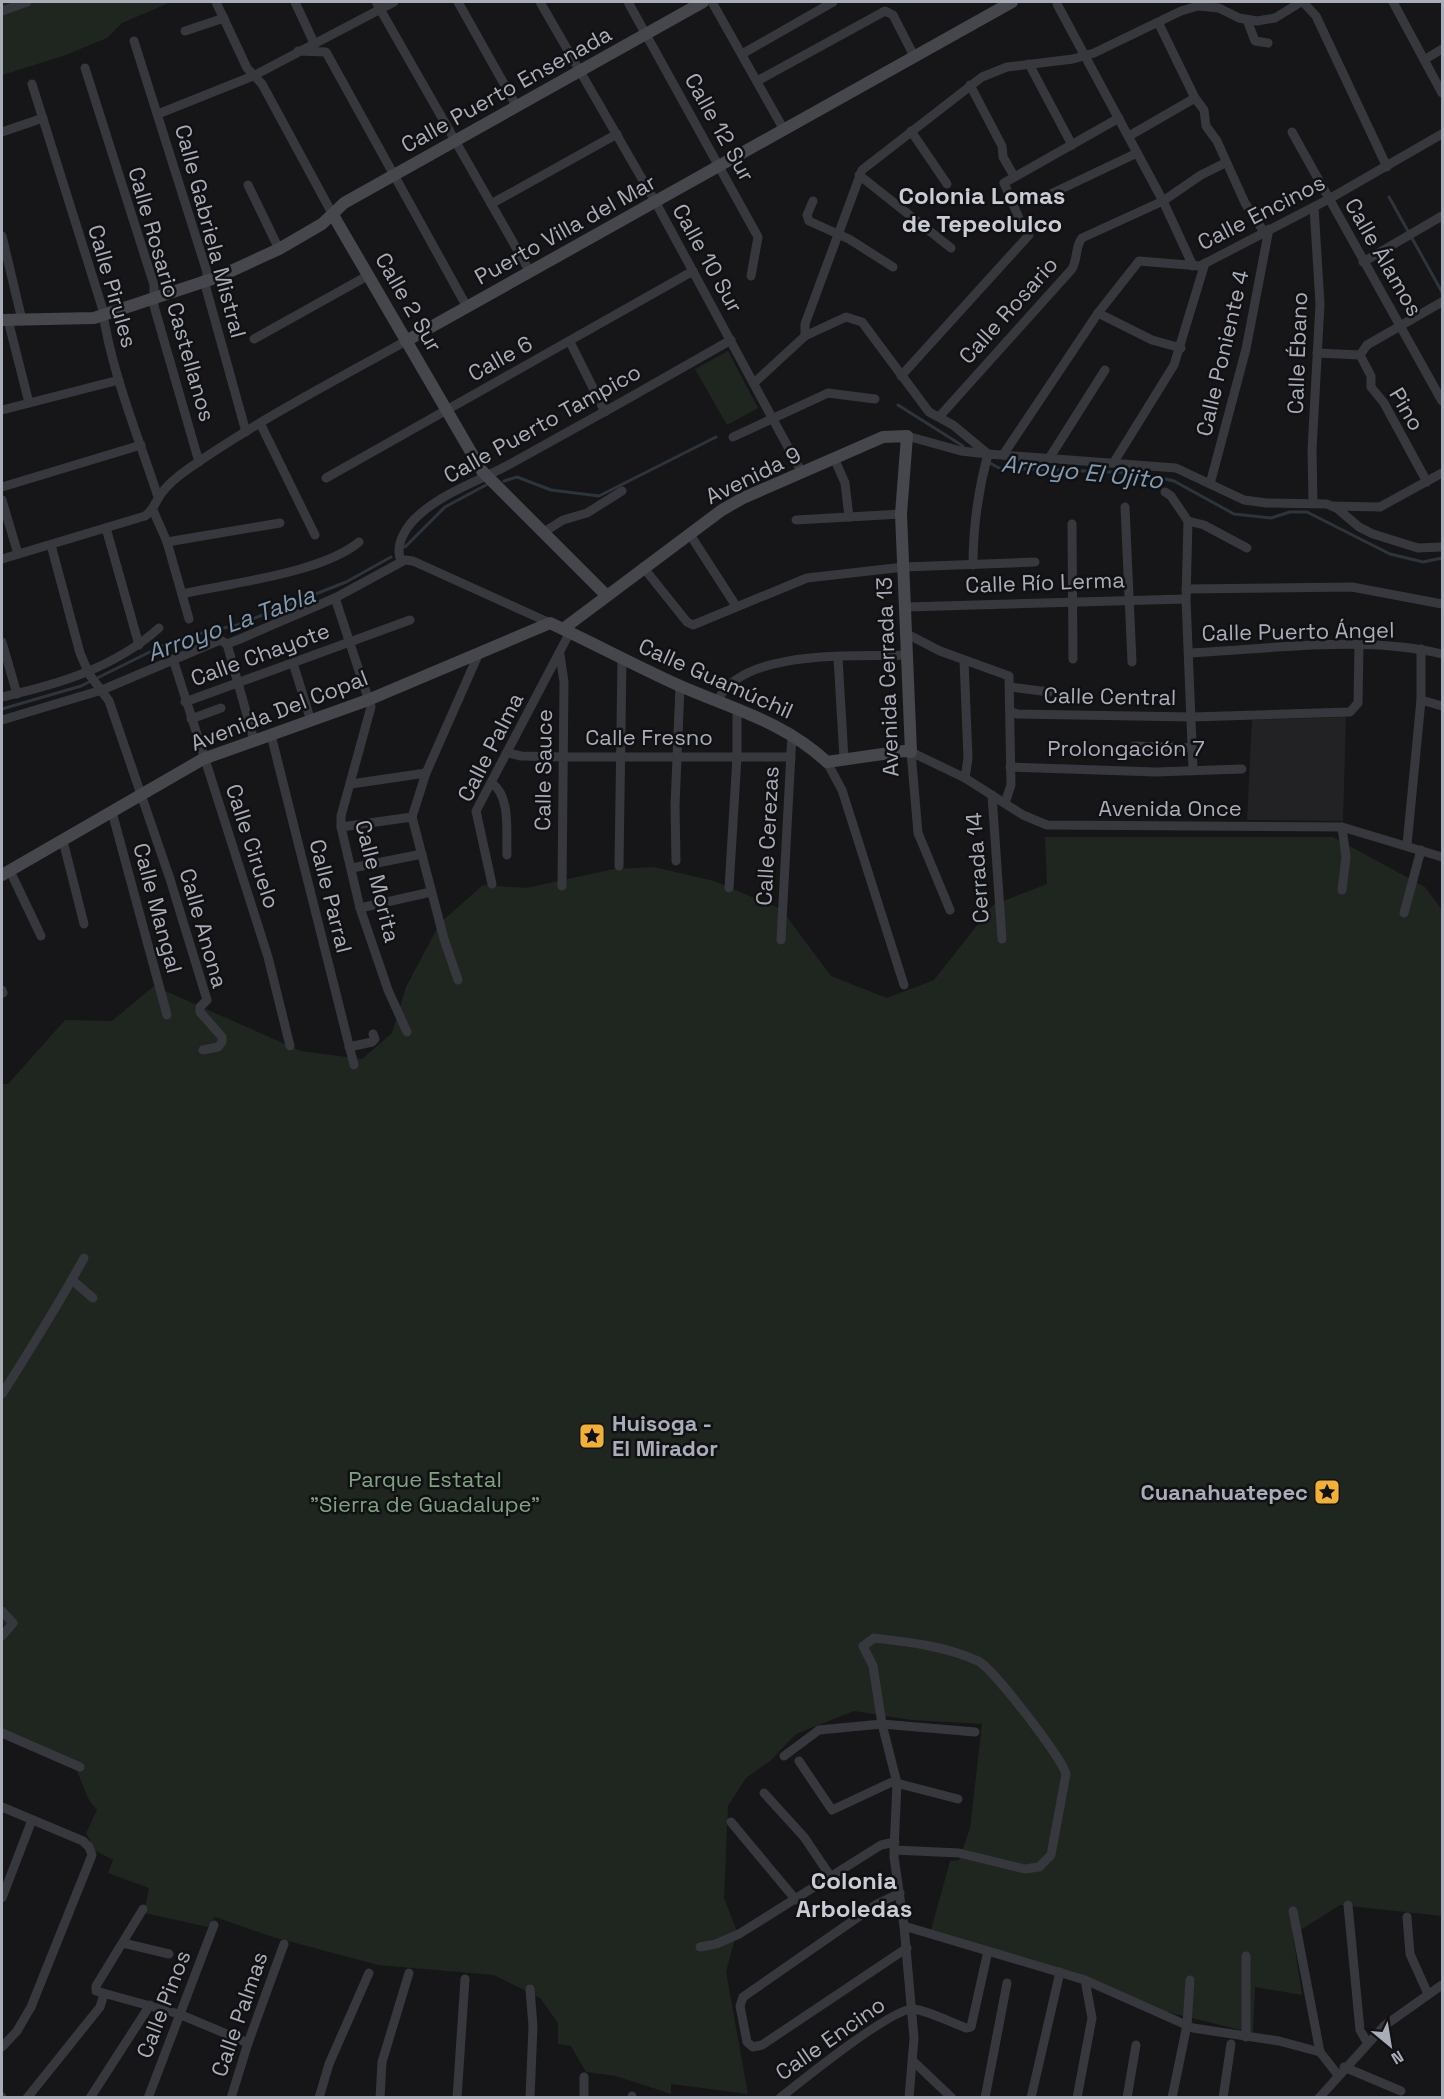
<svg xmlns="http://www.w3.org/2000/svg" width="1444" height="2099" viewBox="0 0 1444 2099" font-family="'Space Grotesk',sans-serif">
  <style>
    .built { fill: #222225 }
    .green { fill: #1e261f }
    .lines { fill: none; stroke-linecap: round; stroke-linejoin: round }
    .stream { stroke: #2c353c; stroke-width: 3 }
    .street { stroke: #37383d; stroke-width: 9 }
    .secondary { stroke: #45474d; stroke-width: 12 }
    .labels { text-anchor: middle; stroke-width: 5; stroke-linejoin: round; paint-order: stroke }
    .street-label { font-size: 22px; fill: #a8adb8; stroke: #111113 }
    .poi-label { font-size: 22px; font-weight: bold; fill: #a8adb8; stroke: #111113; text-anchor: start }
    .park-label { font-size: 22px; fill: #7fa381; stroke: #111113 }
    .neighbourhood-label { font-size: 24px; font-weight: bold; fill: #c9ccd4; stroke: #111113 }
    .water-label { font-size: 24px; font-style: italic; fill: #7f9bb3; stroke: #111113 }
  </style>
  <rect width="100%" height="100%" fill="#161618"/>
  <polygon class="built" points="1346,717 1343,821 1247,820 1252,720"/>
  <g class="green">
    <polygon points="2,2 171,2 122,23 107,38 63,56 2,75"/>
    <polygon points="728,351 758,408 727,425 695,369"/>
    <polygon points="1045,837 1333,837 1425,887 1442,910 1442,1916 1340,1905 1293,1935 1302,1995 1255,1987 1253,2033 1151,2008 1062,1974 929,1937 950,1861 959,1860 970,1828 982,1724 911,1720 854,1711 796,1734 770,1761 746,1778 728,1806 724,1898 737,1931 726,1972 748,2094 671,2084 671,2094 616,2076 586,2072 571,2046 558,2044 558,2023 540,1998 494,1975 378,1965 273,1937 215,1917 208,1927 144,1913 149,1888 108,1873 113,1860 94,1850 86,1833 97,1810 89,1800 77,1771 2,1734 2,1639 6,1631 2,1619 2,1084 8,1084 65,1020 112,1021 154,986 301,1051 362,1059 392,1033 406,987 440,923 483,885 526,888 614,869 654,867 714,881 781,909 831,976 887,998 934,980 993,905 1047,884"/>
  </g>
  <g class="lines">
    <g class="stream">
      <polyline points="1389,197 1442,292"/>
      <polyline points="898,405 963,446"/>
      <polyline points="988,462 999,468 1139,473 1174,481 1234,514 1271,518 1290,512 1307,512 1390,554 1423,562 1442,558"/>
      <polyline points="504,481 517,477 551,490 599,496 716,437"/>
      <polyline points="405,547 445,507 486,485"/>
      <polyline points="2,709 81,686 176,639 237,625 346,582 391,557"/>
    </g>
    <g class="street">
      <polyline points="216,2 247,68 262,84 333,215"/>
      <polyline points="295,2 314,43"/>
      <polyline points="376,2 530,272"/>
      <polyline points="458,2 517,107"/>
      <polyline points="540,2 656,203 802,473"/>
      <polyline points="628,2 758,237 751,276"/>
      <polyline points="712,2 784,130"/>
      <polyline points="1303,2 1316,16 1387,167"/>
      <polyline points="1393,2 1442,93"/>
      <polyline points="1057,4 1163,201 1193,266"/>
      <polyline points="2,11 27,2"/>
      <polyline points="1247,20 1255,41 1268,43"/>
      <polyline points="1158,22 1195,98 1204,110 1206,126 1217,141 1245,203 1264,232"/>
      <polyline points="185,31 224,18"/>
      <polyline points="134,41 207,272 206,288 246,432"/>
      <polyline points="298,51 326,52 467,307"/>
      <polyline points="742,54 833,2"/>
      <polyline points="1424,60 1442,49"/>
      <polyline points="1029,64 1072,145"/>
      <polyline points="85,68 154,285 154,306 199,462"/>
      <polyline points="757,81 885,11 893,15 914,56"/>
      <path d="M32 84 102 307C111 372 138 435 158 497"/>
      <polyline points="970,85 1002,146 1003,157 1014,176"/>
      <polyline points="158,114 253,76 394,2"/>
      <polyline points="911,131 947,184"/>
      <polyline points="2,132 43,118"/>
      <polyline points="1292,132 1442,401"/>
      <polyline points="1129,136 1195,98"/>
      <polyline points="859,175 951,248"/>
      <polyline points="248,185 279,249"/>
      <polyline points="1038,200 1137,153"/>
      <polyline points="813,201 807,215 809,221 849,239 893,267"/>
      <polyline points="491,204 617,134"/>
      <polyline points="1021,223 1004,183 1119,118"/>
      <polyline points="2,236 22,320"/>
      <polyline points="1363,262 1442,216"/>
      <polyline points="1098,313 1152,340 1181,348"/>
      <polyline points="8,320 29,403"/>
      <polyline points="805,336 846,317 862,322 929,412 953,425 988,454 1176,468 1244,500 1266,503 1327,504 1338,509 1359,527 1373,534 1418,548 1442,547"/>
      <polyline points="254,339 369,275"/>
      <polyline points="570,342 605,412"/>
      <polyline points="1317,353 1360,355 1367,345 1442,302"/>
      <polyline points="1360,355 1371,376 1371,387 1384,403 1427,482"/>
      <polyline points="901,376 1029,235"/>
      <polyline points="754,383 805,336 805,324 862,170 982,77 1007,67 1073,59 1094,53 1181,11 1198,6 1219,8 1239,18 1257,21 1275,18 1301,2"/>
      <polyline points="2,410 119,380"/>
      <path d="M939 417 1072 269C1078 259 1075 246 1082 238L1163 201 1201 175 1225 163"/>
      <polyline points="260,423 315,535"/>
      <path d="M907 436 961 451 988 454C978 491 973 527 973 565"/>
      <polyline points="733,437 828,393 875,399"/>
      <polyline points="1003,455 1098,313 1139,261 1200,266 1329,199 1442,134"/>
      <polyline points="1050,457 1105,370"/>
      <polyline points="834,458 845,483 849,517"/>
      <polyline points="1114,462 1174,365 1205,263"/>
      <polyline points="326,478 693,271"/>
      <polyline points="1210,484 1246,349 1269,229"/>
      <polyline points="2,487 141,445"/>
      <polyline points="1165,492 1171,496 1188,521 1204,525 1247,548"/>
      <polyline points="2,500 18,554"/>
      <polyline points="1313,502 1312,450 1320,304 1314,207"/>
      <polyline points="1333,506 1380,507 1442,473"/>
      <polyline points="1125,507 1132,662"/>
      <polyline points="153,510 167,542 189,619"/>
      <polyline points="796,520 901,514"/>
      <polyline points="1188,521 1186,599 1193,769"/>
      <polyline points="1072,524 1073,659"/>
      <polyline points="106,528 139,645"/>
      <polyline points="544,532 563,520 587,513 622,491"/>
      <polyline points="689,533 736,606"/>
      <polyline points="167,542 280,523"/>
      <polyline points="51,545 80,653 89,674 109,701 170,879 207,1000 200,1007 200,1012 222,1037 222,1042 218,1047 203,1050"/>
      <path d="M2 559 145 516C154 510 155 502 161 494 168 484 178 476 188 469 257 421 332 382 406 341"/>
      <path d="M401 561C394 544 407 525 420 514 446 491 482 480 512 463 585 423 658 382 731 340"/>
      <polyline points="643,567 687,622 693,625 807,578 904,567 1035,562"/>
      <polyline points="1186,589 1352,587 1442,604"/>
      <path d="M182 594C231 583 322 573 359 542"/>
      <polyline points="335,598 371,707 341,816 341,827 360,908 388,990 407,1032"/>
      <polyline points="906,607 1186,599"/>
      <polyline points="907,634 940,651 1009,676 1011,785 1005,803"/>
      <polyline points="2,642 17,694"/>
      <polyline points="227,644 254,740"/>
      <path d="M1190 653C1270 649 1364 635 1442 654"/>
      <polyline points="560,655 564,682 562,886"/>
      <polyline points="838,658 844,759"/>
      <polyline points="173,659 268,957 290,1046"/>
      <polyline points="964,660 968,758 965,778"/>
      <polyline points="293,663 311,721"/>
      <polyline points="1010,687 1049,692"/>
      <path d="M2 697C59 684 114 668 159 628"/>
      <path d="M718 700C743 648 858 657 908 655"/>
      <polyline points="1421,700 1442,706"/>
      <polyline points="185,702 410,620"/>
      <polyline points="1012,712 1017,714 1192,717 1350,712 1358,703 1359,645"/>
      <polyline points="191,719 221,708"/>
      <polyline points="2,720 102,690 220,640 227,644 240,639 335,598 405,560 413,561 550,623"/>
      <polyline points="271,735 354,1065"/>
      <polyline points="1134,746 1192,748"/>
      <polyline points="508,753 521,756 562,757 791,757"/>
      <polyline points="827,762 842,790 904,985"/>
      <polyline points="1010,767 1156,772 1242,769"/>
      <path d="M492 783C511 797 506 832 507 855"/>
      <polyline points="351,784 426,773"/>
      <polyline points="992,795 1002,939"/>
      <polyline points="112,812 167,1015"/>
      <polyline points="341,827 412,817"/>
      <polyline points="1342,827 1346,857 1342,890"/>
      <polyline points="63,841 84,924"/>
      <polyline points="1407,845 1421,700 1421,649"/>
      <polyline points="676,861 675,806 680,686"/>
      <polyline points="619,866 622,659"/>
      <polyline points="352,868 422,854"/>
      <polyline points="10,871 41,936"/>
      <polyline points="492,884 476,811 570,632"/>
      <polyline points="729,888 737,757 737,708"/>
      <polyline points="360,908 431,892"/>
      <polyline points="950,910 918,833 911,752 965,778 1023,815 1047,825 1342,827 1442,857"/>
      <polyline points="1404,913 1421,850"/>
      <polyline points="781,940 792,734"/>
      <polyline points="458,980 444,939 412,817 426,773 479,653"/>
      <polyline points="2,990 3,993"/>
      <polyline points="349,1047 372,1042 375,1039 373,1034"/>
      <polyline points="72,1280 93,1298"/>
      <path d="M2 1394C30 1350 58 1305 84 1258"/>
      <polyline points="2,1611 13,1623 2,1636"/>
      <polyline points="2,1733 80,1767"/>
      <polyline points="784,1756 819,1730 882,1724 975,1732"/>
      <polyline points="799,1761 832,1810 892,1782 958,1799"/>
      <polyline points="764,1793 804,1837 831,1877"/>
      <polyline points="2,1807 83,1841 89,1847 92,1855 31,2007 17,2031 2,2047"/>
      <polyline points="731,1822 796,1900"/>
      <path d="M894 1850 959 1853 1025 1869 1039 1867 1051 1855 1066 1774C1062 1758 992 1667 978 1661 945 1646 909 1642 874 1638L863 1646 873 1666 882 1724 897 1783 894 1850V1857L904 1926 914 2038 909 2098"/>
      <polyline points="900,1893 877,1904 743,1997 740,2006 747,2042 753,2047 762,2045 907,1948"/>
      <polyline points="2,1898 32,1820"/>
      <polyline points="1348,1905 1360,2030 1367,2042"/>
      <polyline points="143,1909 96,1986 96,1991 179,2014 248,2043"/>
      <polyline points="1293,1911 1320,2052"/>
      <polyline points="1407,1917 1410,1954 1428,1994"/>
      <polyline points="904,1926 1085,1980 1193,2028 1279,2041 1320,2052 1338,2075"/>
      <polyline points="123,1943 169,1954"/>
      <polyline points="700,1947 716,1944 739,1934 881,1845 895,1842"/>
      <polyline points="1246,1956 1246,2037"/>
      <polyline points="913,2061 952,2098"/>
      <polyline points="1344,2067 1401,2091"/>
      <polyline points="2,2097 2,2098"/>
      <polyline points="27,2098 100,2007 104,1994"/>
      <polyline points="90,2098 150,2005"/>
      <polyline points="148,2098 214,1925"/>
      <polyline points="231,2098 248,2043 284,1944"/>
      <polyline points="319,2098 329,2064 369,1973"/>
      <polyline points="380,2098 382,2062 409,1973"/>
      <polyline points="457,2098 465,1979"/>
      <polyline points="530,2098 533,2026 530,1989"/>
      <polyline points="584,2098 584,2077"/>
      <polyline points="632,2098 632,2096"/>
      <path d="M780 2098C800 2082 894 2006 914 2009 931 2012 950 2022 966 2028L971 2027 988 1951"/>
      <polyline points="985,2098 1007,1983"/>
      <polyline points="1031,2098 1060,1972"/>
      <polyline points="1077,2098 1092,2018 1085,1980"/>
      <polyline points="1127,2098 1136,2045"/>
      <polyline points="1172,2098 1187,2025 1190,1980"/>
      <polyline points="1223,2098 1231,2044"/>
      <polyline points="1319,2098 1384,2026 1442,1985"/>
    </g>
    <g class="secondary">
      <polyline points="333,215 482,471 606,595"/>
      <polyline points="2,320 94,318 218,277 279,249 322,224 344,203 703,2"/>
      <polyline points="406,341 1012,2"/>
      <path d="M2 875 203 759 368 700 550 623C593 643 634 665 678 685 730 708 783 721 827 762L904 751 911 752 901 514 907 436 883 437 743 498 722 510 563 629"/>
    </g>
  </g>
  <defs>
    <symbol id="sight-square" viewBox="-11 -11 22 22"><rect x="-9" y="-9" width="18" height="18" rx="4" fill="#f2b134" stroke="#111113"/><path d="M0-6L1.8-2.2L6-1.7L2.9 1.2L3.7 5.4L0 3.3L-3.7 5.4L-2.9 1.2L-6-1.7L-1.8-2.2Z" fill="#111"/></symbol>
  </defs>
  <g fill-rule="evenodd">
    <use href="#sight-square" x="577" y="1421" width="30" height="30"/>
    <use href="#sight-square" x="1312" y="1477" width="30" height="30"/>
  </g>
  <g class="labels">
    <g class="street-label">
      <text transform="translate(506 89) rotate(-29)" y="8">Calle Puerto Ensenada</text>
      <text transform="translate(720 127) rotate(61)" y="8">Calle 12 Sur</text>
      <text transform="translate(1261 212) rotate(-27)" y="8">Calle Encinos</text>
      <text transform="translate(565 229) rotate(-29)" y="8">Puerto Villa del Mar</text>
      <text transform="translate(211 231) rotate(75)" y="8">Calle Gabriela Mistral</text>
      <text transform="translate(1384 257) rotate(60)" y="8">Calle Álamos</text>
      <text transform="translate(708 258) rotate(61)" y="8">Calle 10 Sur</text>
      <text transform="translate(113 286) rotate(74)" y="8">Calle Pirules</text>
      <text transform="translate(172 294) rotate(74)" y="8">Calle Rosario Castellanos</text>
      <text transform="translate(409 302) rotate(60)" y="8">Calle 2 Sur</text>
      <text transform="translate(1008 310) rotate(-48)" y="8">Calle Rosario</text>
      <text transform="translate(1222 353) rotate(-77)" y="8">Calle Poniente 4</text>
      <text transform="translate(1297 353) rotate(-88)" y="8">Calle Ébano</text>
      <text transform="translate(500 358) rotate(-29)" y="8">Calle 6</text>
      <text transform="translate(1407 409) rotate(59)" y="8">Pino</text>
      <text transform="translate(542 423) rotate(-29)" y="8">Calle Puerto Tampico</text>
      <text transform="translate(753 475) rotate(-26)" y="8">Avenida 9</text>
      <text transform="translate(1045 582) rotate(-2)" y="8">Calle Río Lerma</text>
      <text transform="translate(1298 631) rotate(-1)" y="8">Calle Puerto Ángel</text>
      <text transform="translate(260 654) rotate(-20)" y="8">Calle Chayote</text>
      <text transform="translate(887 677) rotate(-92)" y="8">Avenida Cerrada 13</text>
      <text transform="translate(716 678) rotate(24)" y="8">Calle Guamúchil</text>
      <text transform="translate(1110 696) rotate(1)" y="8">Calle Central</text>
      <text transform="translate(279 710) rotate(-21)" y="8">Avenida Del Copal</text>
      <text x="649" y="745">Calle Fresno</text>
      <text transform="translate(490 747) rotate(-63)" y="8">Calle Palma</text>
      <text x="1126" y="756">Prolongación 7</text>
      <text transform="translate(543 770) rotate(-89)" y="8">Calle Sauce</text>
      <text x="1170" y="816">Avenida Once</text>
      <text transform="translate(767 836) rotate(-87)" y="8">Calle Cerezas</text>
      <text transform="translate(253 846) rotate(72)" y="8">Calle Ciruelo</text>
      <text transform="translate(977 868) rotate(-94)" y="8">Cerrada 14</text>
      <text transform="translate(378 881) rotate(76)" y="8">Calle Morita</text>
      <text transform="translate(331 896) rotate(76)" y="8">Calle Parral</text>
      <text transform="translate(158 908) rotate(75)" y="8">Calle Mangal</text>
      <text transform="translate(204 928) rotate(74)" y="8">Calle Anona</text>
      <text transform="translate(163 2004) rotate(-69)" y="8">Calle Pinos</text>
      <text transform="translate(239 2014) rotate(-71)" y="8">Calle Palmas</text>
      <text transform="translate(830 2038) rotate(-35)" y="8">Calle Encino</text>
    </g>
    <g class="poi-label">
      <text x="612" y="1431">Huisoga -<tspan x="612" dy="25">El Mirador</tspan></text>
      <text x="1308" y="1500" text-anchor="end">Cuanahuatepec</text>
    </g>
    <g class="park-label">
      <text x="425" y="1487">Parque Estatal<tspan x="425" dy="25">"Sierra de Guadalupe"</tspan></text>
    </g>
    <g class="neighbourhood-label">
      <text x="982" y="204">Colonia Lomas<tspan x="982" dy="28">de Tepeolulco</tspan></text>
      <text x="854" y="1889">Colonia<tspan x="854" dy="28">Arboledas</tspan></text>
    </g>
    <g class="water-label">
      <text transform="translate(1082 472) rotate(6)" y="8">Arroyo El Ojito</text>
      <text transform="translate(231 624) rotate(-20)" y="8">Arroyo La Tabla</text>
    </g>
  </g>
  <rect width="1444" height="2099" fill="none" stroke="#a8adb8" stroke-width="6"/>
  <g transform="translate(1390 2045) rotate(150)" stroke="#111113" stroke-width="4.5" paint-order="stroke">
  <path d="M0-4.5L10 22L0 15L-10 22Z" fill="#a8adb8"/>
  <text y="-9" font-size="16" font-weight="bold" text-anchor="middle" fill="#a8adb8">N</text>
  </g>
</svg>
